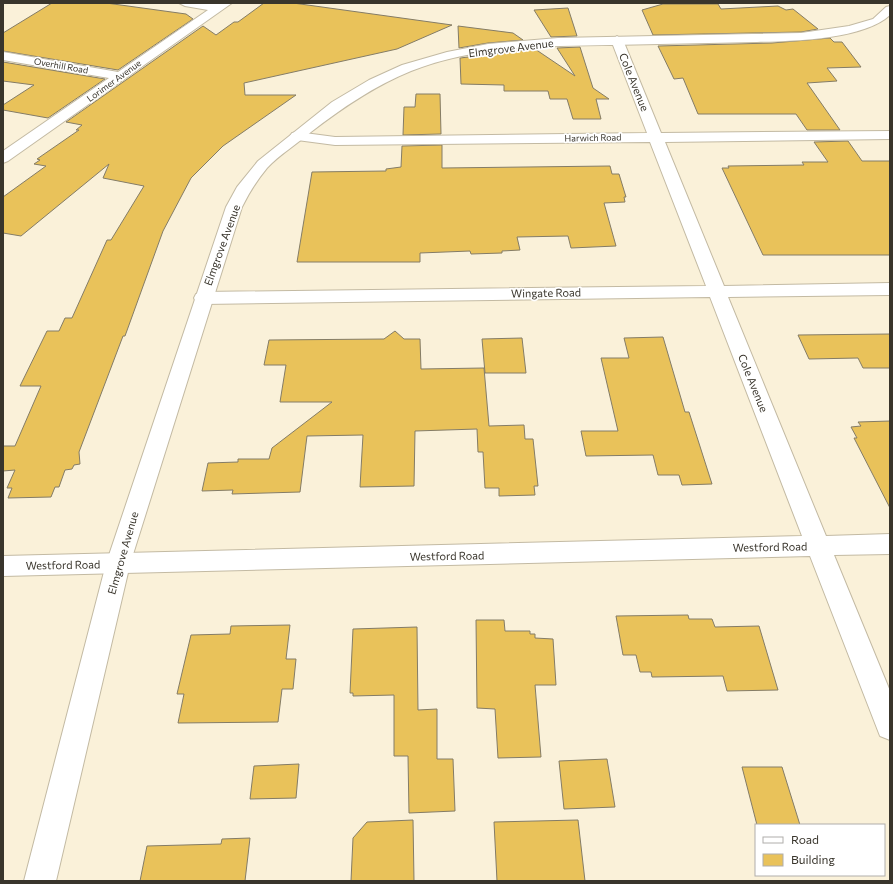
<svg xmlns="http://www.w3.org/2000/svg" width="893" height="884" viewBox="0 0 893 884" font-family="Commissioner,sans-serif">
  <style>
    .building { fill: #e9c25a; stroke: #847c66 }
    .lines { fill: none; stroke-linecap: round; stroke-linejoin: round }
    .minor-casing { stroke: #c3baa3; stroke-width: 2 }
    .tertiary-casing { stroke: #c3baa3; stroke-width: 2 }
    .minor { fill: #fff; fill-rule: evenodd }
    .tertiary { fill: #fff; fill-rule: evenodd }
    .labels { text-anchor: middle; stroke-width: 3.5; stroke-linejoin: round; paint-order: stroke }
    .far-street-label { font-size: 9px; fill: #39352c; stroke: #fff }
    .street-label { font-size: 11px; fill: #39352c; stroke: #fff }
  </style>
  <rect width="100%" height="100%" fill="#faf1d9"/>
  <g class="building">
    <polygon points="52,3 106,3 186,14 193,19 118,70 3,51 3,33"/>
    <polygon points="264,3 293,3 452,25 397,49 244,83 245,95 296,95 223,146 191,178 163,231 125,336 123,336 79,452 80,464 74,465 72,469 65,470 59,487 55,487 51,497 8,498 12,488 7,488 15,470 3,471 3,446 15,446 41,386 20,386 47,331 59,331 65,318 72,318 107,240 111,240 144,186 103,178 109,164 21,236 3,233 3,197 46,166 34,164 40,160 37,159 79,130 76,130 82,125 66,122 203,26 216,35 234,22 238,22"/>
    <polygon points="663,4 718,4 721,9 778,6 786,10 793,9 818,29 801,32 653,35 642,10"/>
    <polygon points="568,8 577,36 551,37 534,10"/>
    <polygon points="458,26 513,33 523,40 488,43 459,48"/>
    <polygon points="830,38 834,42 842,42 861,67 827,68 837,81 807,83 840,130 807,130 796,114 698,114 683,78 674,79 658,46 772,43"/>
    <polygon points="580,47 593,88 609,99 596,99 601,119 573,119 567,99 550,99 548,91 504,91 504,85 461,84 460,58 535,49 575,76 557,48"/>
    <polygon points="3,62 105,79 48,118 3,110 3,105 34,85 3,81"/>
    <polygon points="416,94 440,94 441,134 403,135 404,107 415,107"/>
    <polygon points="848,141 862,161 890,161 890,255 763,255 722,168 729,168 728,166 804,165 802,162 828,162 814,142"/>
    <polygon points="442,145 442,168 610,166 612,174 619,174 626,197 624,197 625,202 604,203 616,246 571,248 568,236 517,237 520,250 502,251 502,253 471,254 470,251 420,253 420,262 297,262 312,172 386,171 386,169 401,167 402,146"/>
    <polygon points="395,331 404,339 420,339 421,369 484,368 489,426 524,425 525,439 533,439 538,486 534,486 535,495 499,496 499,488 485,488 483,452 478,452 477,429 415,431 414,486 360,487 363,435 307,436 300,492 232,494 233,490 202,491 208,463 238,462 238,459 269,459 272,448 332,402 280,402 286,365 264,365 269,340 384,339"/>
    <polygon points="890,334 890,368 863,368 858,358 809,359 798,335"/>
    <polygon points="663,337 685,412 689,412 712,484 682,485 679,475 658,475 653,455 586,456 581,431 618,431 601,358 629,358 624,338"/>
    <polygon points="522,338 526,373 485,373 482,339"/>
    <polygon points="890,421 890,508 854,438 857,438 851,427 861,426 858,422"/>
    <polygon points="688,615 689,619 712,619 715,627 759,626 778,690 727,691 723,676 652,677 651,672 640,672 636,655 623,655 616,616"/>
    <polygon points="476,620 504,620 505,631 530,631 530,634 535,634 535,638 553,639 556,685 535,685 541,757 498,758 495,709 477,708"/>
    <polygon points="290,625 286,659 296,659 293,689 282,689 278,722 178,723 184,694 177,694 191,635 230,634 231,626"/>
    <polygon points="417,627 418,710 437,709 437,759 453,759 455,811 409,813 408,756 394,756 394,695 353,696 353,693 350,693 353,629"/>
    <polygon points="607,759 615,807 564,809 559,761"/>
    <polygon points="299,764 296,798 250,799 254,766"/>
    <polygon points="742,767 782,767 800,825 757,825"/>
    <polygon points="413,820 414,881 351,881 353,838 367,822"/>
    <polygon points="578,820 585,881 497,881 494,822"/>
    <polygon points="250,838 245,881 140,881 147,846 221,844 222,839"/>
  </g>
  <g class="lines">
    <defs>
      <g id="minor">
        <polygon points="179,3 232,3 8,161 3,163 3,151 109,78 3,60 3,52 118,72 208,10 185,6"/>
        <polygon points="617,36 623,40 661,133 890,131 890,139 665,142 724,286 890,283 890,295 728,297 826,536 890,534 890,554 834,555 890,691 890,740 880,736 810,556 3,576 3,556 802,536 710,297 203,304 196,302 194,298 196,294 203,292 706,286 650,142 335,145 297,140 292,139 290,136 292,133 297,132 335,137 647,133 611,40"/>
      </g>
      <path id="tertiary" d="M890 6V15C863 40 792 41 757 42 708 43 659 44 611 45 544 46 473 46 411 71 374 86 342 108 311 132 297 144 279 155 267 168 257 180 249 193 242 207L130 564 56 881H24L106 564 226 207 237 187 258 161 332 102 369 80 402 65 447 52 488 44 558 38 801 33 849 26 873 19 886 7Z"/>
    </defs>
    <use href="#minor" class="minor-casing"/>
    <use href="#tertiary" class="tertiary-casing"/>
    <use href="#minor" class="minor"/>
    <use href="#tertiary" class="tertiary"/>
  </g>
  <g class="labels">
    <g class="far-street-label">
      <text transform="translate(61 66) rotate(10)" y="3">Overhill Road</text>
      <text transform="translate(114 81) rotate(-36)" y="3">Lorimer Avenue</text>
      <text transform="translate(593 138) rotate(-1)" y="3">Harwich Road</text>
    </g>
    <g class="street-label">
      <text transform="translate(511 48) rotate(-7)" y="4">Elmgrove Avenue</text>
      <text transform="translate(634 82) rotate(68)" y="4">Cole Avenue</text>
      <text transform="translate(222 245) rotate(-70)" y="4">Elmgrove Avenue</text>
      <text transform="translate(546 293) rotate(-1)" y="4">Wingate Road</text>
      <text transform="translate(753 383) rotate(68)" y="4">Cole Avenue</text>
      <text transform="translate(770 547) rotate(-1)" y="4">Westford Road</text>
      <text transform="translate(123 553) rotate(-74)" y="4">Elmgrove Avenue</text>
      <text transform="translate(447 556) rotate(-1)" y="4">Westford Road</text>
      <text transform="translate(63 565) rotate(-1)" y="4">Westford Road</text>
    </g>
  </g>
  <rect width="893" height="884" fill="none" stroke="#39352c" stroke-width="8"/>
  <rect x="755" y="824" width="130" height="52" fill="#ffffff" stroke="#b0aeab"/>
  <rect x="763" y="837" width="20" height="6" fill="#ffffff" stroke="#b0aeab"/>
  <text x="791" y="844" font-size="12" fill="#39352c">Road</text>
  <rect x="763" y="854" width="20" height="12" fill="#e9c25a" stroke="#b0aeab"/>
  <text x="791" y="864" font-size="12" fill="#39352c">Building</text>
</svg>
